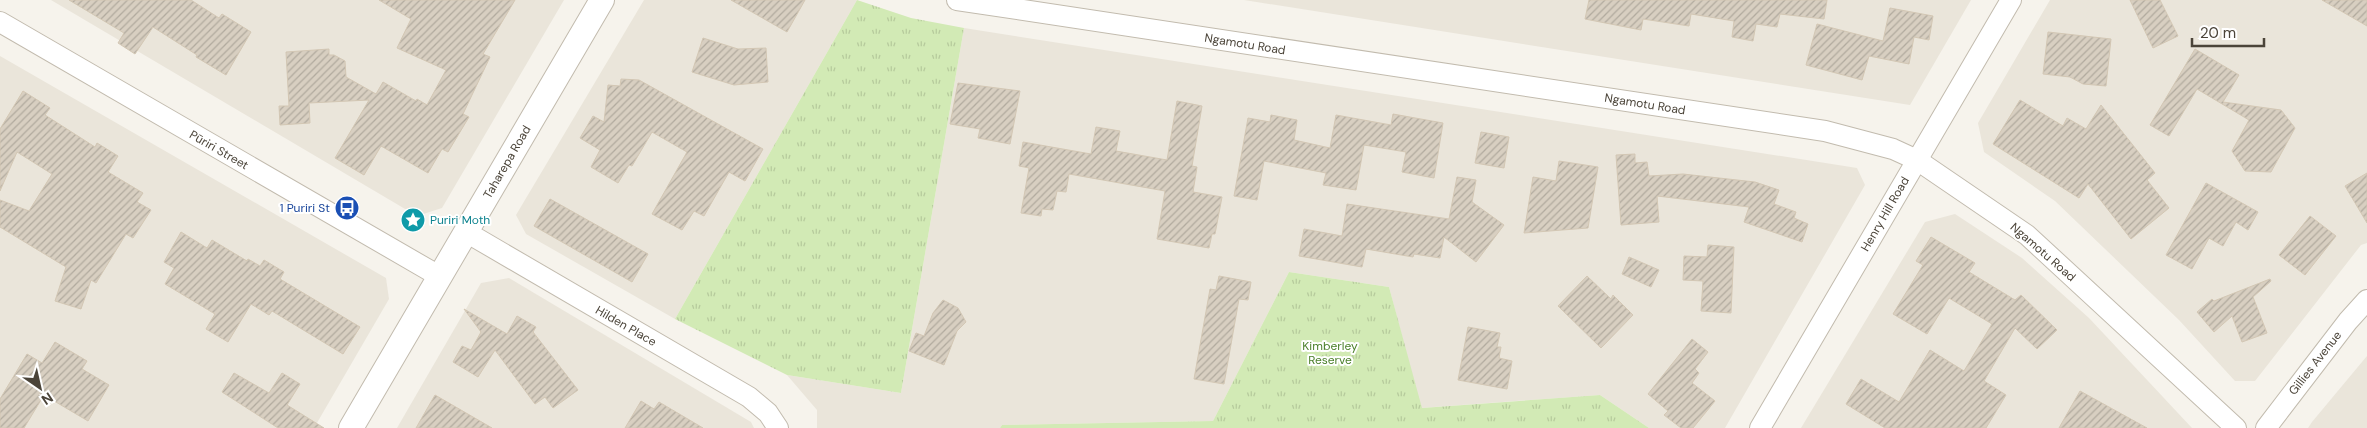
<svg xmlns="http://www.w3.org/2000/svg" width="2367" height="428" viewBox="0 0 2367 428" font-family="'DM Sans',sans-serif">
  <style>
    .residential { fill: #eae5da }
    .grass { fill: url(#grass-tufts) }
    .building { fill: url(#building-hatch); stroke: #d3c7b4 }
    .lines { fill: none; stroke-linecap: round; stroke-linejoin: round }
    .minor-casing { stroke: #c2bbae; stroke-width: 22 }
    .tertiary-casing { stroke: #c2bbae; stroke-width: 26 }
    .minor { stroke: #fff; stroke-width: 20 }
    .tertiary { stroke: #fff; stroke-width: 24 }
    .labels { text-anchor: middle; stroke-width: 4; stroke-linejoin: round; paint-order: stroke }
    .street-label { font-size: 12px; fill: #4b4439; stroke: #fff }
    .transit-label { font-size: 12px; fill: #164399; stroke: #fff; text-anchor: end }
    .culture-label { font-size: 12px; fill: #0d838f; stroke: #fff; text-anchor: start }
    .park-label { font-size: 12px; fill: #4a7f2a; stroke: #fff }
  </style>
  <defs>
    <pattern id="grass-tufts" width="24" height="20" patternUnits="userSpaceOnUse" patternTransform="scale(1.25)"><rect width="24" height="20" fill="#d2eab5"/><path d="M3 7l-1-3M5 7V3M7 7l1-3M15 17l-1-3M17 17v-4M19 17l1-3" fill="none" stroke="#b6ca9c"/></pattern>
    <pattern id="building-hatch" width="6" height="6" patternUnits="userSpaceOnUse" patternTransform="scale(1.25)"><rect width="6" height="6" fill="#d8cfc1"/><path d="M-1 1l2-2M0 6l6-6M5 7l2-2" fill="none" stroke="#b1aa9e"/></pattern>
  </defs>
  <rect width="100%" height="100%" fill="#f6f3ec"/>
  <g class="residential">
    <polygon points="51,0 564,0 442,208 417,216"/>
    <polygon points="644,0 857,0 675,319 526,234 516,215"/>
    <polygon points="1244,0 1971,0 1910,105"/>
    <polygon points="2050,0 2367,0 2367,243 2361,245 2255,381 2235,381 2179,320 2055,201 1984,152 1978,123"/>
    <polygon points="964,28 1857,168 1865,185 1725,428 1649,428 1600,395 1421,408 1389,287 1289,272 1213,421 1002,425 1000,428 817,428 817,410 787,375 901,393"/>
    <polygon points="0,56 386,278 389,299 314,428 0,428"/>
    <polygon points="1955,214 2022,258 2089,318 2192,428 1801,428 1925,222"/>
    <polygon points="509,278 751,422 754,428 397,428 481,283"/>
    <polygon points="2367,356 2367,428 2308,428 2312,422"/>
  </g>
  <g class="grass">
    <polygon points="857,0 911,18 964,28 901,393 787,375 675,319"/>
    <polygon points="1289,272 1389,287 1422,408 1600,395 1649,428 1000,428 1002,425 1213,421"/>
  </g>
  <g class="building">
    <polygon points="69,0 191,0 219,18 222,14 251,32 226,75 196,57 197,55 153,27 135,54 118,43 124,33"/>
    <polygon points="379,0 515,0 483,54 490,57 463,114 469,117 448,152 442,149 428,173 381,146 364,175 335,158 369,100 309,103 310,123 280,125 279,106 289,106 286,52 329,49 329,55 334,55 345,61 346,77 376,94 383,82 416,101 417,99 427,105 446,70 397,48 411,19"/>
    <polygon points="731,0 805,0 787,32"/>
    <polygon points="1589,0 1827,0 1824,19 1780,14 1777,27 1756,24 1753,41 1732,37 1734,21 1691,14 1689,26 1643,19 1641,30 1585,19"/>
    <polygon points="2130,0 2160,0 2178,36 2153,48"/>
    <polygon points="2322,0 2367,0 2367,26"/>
    <polygon points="1890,8 1933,16 1929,40 1914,37 1909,64 1869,56 1862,80 1806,65 1817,24 1883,41"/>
    <polygon points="2048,32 2111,39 2106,86 2083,84 2070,77 2043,74"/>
    <polygon points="703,38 738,49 766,48 768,82 734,85 692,72"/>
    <polygon points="2195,49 2239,75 2223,102 2281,110 2295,128 2271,172 2245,171 2232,151 2249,120 2197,89 2169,136 2150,125"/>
    <polygon points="621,79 639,80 763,149 745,181 729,172 704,216 694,211 682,230 652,214 687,152 652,132 632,166 629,165 618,183 591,167 600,150 580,138 593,116 604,122 608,85 620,86"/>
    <polygon points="958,83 1020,91 1010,144 978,138 980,129 950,124"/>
    <polygon points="23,91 50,108 45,115 95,147 97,143 118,156 108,172 143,193 137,202 151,210 133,238 126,234 96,283 91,280 81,309 55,301 66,267 0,227 0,200 29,211 52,174 17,152 0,191 0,129"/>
    <polygon points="2020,100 2063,126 2067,118 2086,129 2101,105 2155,173 2147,180 2169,208 2131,239 2088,184 2079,198 1993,144"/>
    <polygon points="1177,101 1202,106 1192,166 1197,167 1193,192 1222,197 1215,234 1212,234 1209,248 1157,239 1165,191 1069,174 1066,192 1057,191 1053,210 1042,209 1041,216 1021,213 1029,168 1019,166 1023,142 1091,154 1096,127 1120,131 1116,151 1167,160"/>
    <polygon points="1393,114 1443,123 1434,178 1402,172 1406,152 1364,145 1356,190 1323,185 1326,173 1264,161 1257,200 1234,196 1248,118 1270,122 1271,115 1297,120 1294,140 1330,148 1336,115 1391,125"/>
    <polygon points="1481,132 1509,137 1504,168 1475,163"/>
    <polygon points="1635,154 1635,163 1647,162 1649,176 1683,174 1755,182 1779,190 1774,204 1796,212 1794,218 1808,224 1802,242 1744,222 1749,207 1657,196 1659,222 1621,225 1616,155"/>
    <polygon points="1559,161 1598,167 1588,228 1524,233 1533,177 1556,181"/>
    <polygon points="2367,173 2367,223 2345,186"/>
    <polygon points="1457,177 1476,180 1472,202 1504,225 1476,262 1444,237 1440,258 1414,254 1413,257 1366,249 1362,267 1299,256 1304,229 1342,236 1347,204 1449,219"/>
    <polygon points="2206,183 2258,212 2248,230 2236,222 2223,246 2209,238 2192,269 2166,255"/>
    <polygon points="550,199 648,254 632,282 534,226"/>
    <polygon points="2310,216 2336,236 2305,275 2279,255"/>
    <polygon points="181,232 207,248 212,240 247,261 248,259 260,266 264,260 284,272 280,279 360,327 343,354 272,311 269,315 251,304 228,342 206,329 215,314 165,284 174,268 164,262"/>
    <polygon points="1931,237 1975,263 1969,272 2015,300 2021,295 2057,330 2037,349 2015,328 1984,381 2006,395 1986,428 1885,428 1846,404 1861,379 1899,402 1930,350 1964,371 1992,324 1949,298 1927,334 1893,314 1923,265 1916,261"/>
    <polygon points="1708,245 1734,247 1731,313 1701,311 1703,281 1683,280 1684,256 1707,257"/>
    <polygon points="1629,257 1659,270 1651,287 1622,274"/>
    <polygon points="1219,276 1251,282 1248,300 1239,299 1224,384 1194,379 1210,289 1216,290"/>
    <polygon points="1587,276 1611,299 1613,295 1633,315 1601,348 1558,306"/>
    <polygon points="2270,279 2271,281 2253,297 2267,333 2242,342 2232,316 2214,332 2197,312 2212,299 2214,301"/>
    <polygon points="943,300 958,308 966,322 957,331 944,365 909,351 916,333 924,336 933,313"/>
    <polygon points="464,309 507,334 517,316 536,327 533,332 578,390 553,408 545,397 535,404 495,350 478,377 453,362 462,346 471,350 481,332"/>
    <polygon points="1468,327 1500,333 1497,347 1501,347 1499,358 1512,361 1507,389 1458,380"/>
    <polygon points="1692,339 1708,352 1695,369 1699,373 1692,383 1715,401 1693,428 1681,428 1664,415 1668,411 1648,394"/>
    <polygon points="55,342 87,361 82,369 109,385 88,421 44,395 24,428 0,428 0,399 27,354 42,363"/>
    <polygon points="234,373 269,393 282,373 300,384 287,405 324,428 278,428 222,392"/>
    <polygon points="2080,391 2147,428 2059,428"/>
    <polygon points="435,395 492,428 416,428"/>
    <polygon points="641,401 654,409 659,402 703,428 625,428"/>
  </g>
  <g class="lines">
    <defs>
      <g id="minor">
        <polyline points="957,0 1825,131 1893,149 1917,160 2027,235 2236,428"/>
        <polyline points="0,22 439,276"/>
        <polyline points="466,232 749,397 768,413 778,428"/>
        <polyline points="1760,428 2011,0"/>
        <polyline points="2266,428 2348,321 2367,300"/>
      </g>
      <polyline id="tertiary" points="351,428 602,0"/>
    </defs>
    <use href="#minor" class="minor-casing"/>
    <use href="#tertiary" class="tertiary-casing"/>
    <use href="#minor" class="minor"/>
    <use href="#tertiary" class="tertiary"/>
  </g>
  <defs>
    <symbol id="bus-disc" viewBox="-11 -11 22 22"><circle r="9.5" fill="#1a4fb4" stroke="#fff"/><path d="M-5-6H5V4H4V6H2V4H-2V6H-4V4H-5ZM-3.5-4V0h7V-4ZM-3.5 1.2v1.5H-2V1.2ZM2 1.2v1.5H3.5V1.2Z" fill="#fff"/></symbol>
    <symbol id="sight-disc" viewBox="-11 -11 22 22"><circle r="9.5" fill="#0f9aa8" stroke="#fff"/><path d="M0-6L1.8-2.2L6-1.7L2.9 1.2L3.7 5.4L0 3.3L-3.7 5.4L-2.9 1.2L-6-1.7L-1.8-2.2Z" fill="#fff"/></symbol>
  </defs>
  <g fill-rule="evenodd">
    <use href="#bus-disc" x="333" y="194" width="28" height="28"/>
    <use href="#sight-disc" x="399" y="206" width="28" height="28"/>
  </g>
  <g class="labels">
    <g class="street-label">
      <text transform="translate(1245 44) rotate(9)" y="4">Ngamotu Road</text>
      <text transform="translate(1645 104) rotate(9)" y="4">Ngamotu Road</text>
      <text transform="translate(219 150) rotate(30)" y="4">Pūriri Street</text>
      <text transform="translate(507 162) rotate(-60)" y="4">Taharepa Road</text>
      <text transform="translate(1885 214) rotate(-60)" y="4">Henry Hill Road</text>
      <text transform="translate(2043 252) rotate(41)" y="4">Ngamotu Road</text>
      <text transform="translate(626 326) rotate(30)" y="4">Hilden Place</text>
      <text transform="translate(2315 363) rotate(-52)" y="4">Gillies Avenue</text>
    </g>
    <g class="transit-label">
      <text x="330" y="212">1 Puriri St</text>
    </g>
    <g class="culture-label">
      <text x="430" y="224">Puriri Moth</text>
    </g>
    <g class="park-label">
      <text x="1330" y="350">Kimberley<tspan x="1330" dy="14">Reserve</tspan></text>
    </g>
  </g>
  <g transform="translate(40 388) rotate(146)" stroke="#ffffff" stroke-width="4" paint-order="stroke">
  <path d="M0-4L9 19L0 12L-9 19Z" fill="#4b4439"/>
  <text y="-8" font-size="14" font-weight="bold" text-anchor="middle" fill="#4b4439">N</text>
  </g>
  <path d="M2192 38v8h72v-8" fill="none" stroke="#4b4439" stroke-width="2.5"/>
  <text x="2200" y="38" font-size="15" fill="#4b4439" stroke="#ffffff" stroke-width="4" paint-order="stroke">20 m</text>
</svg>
